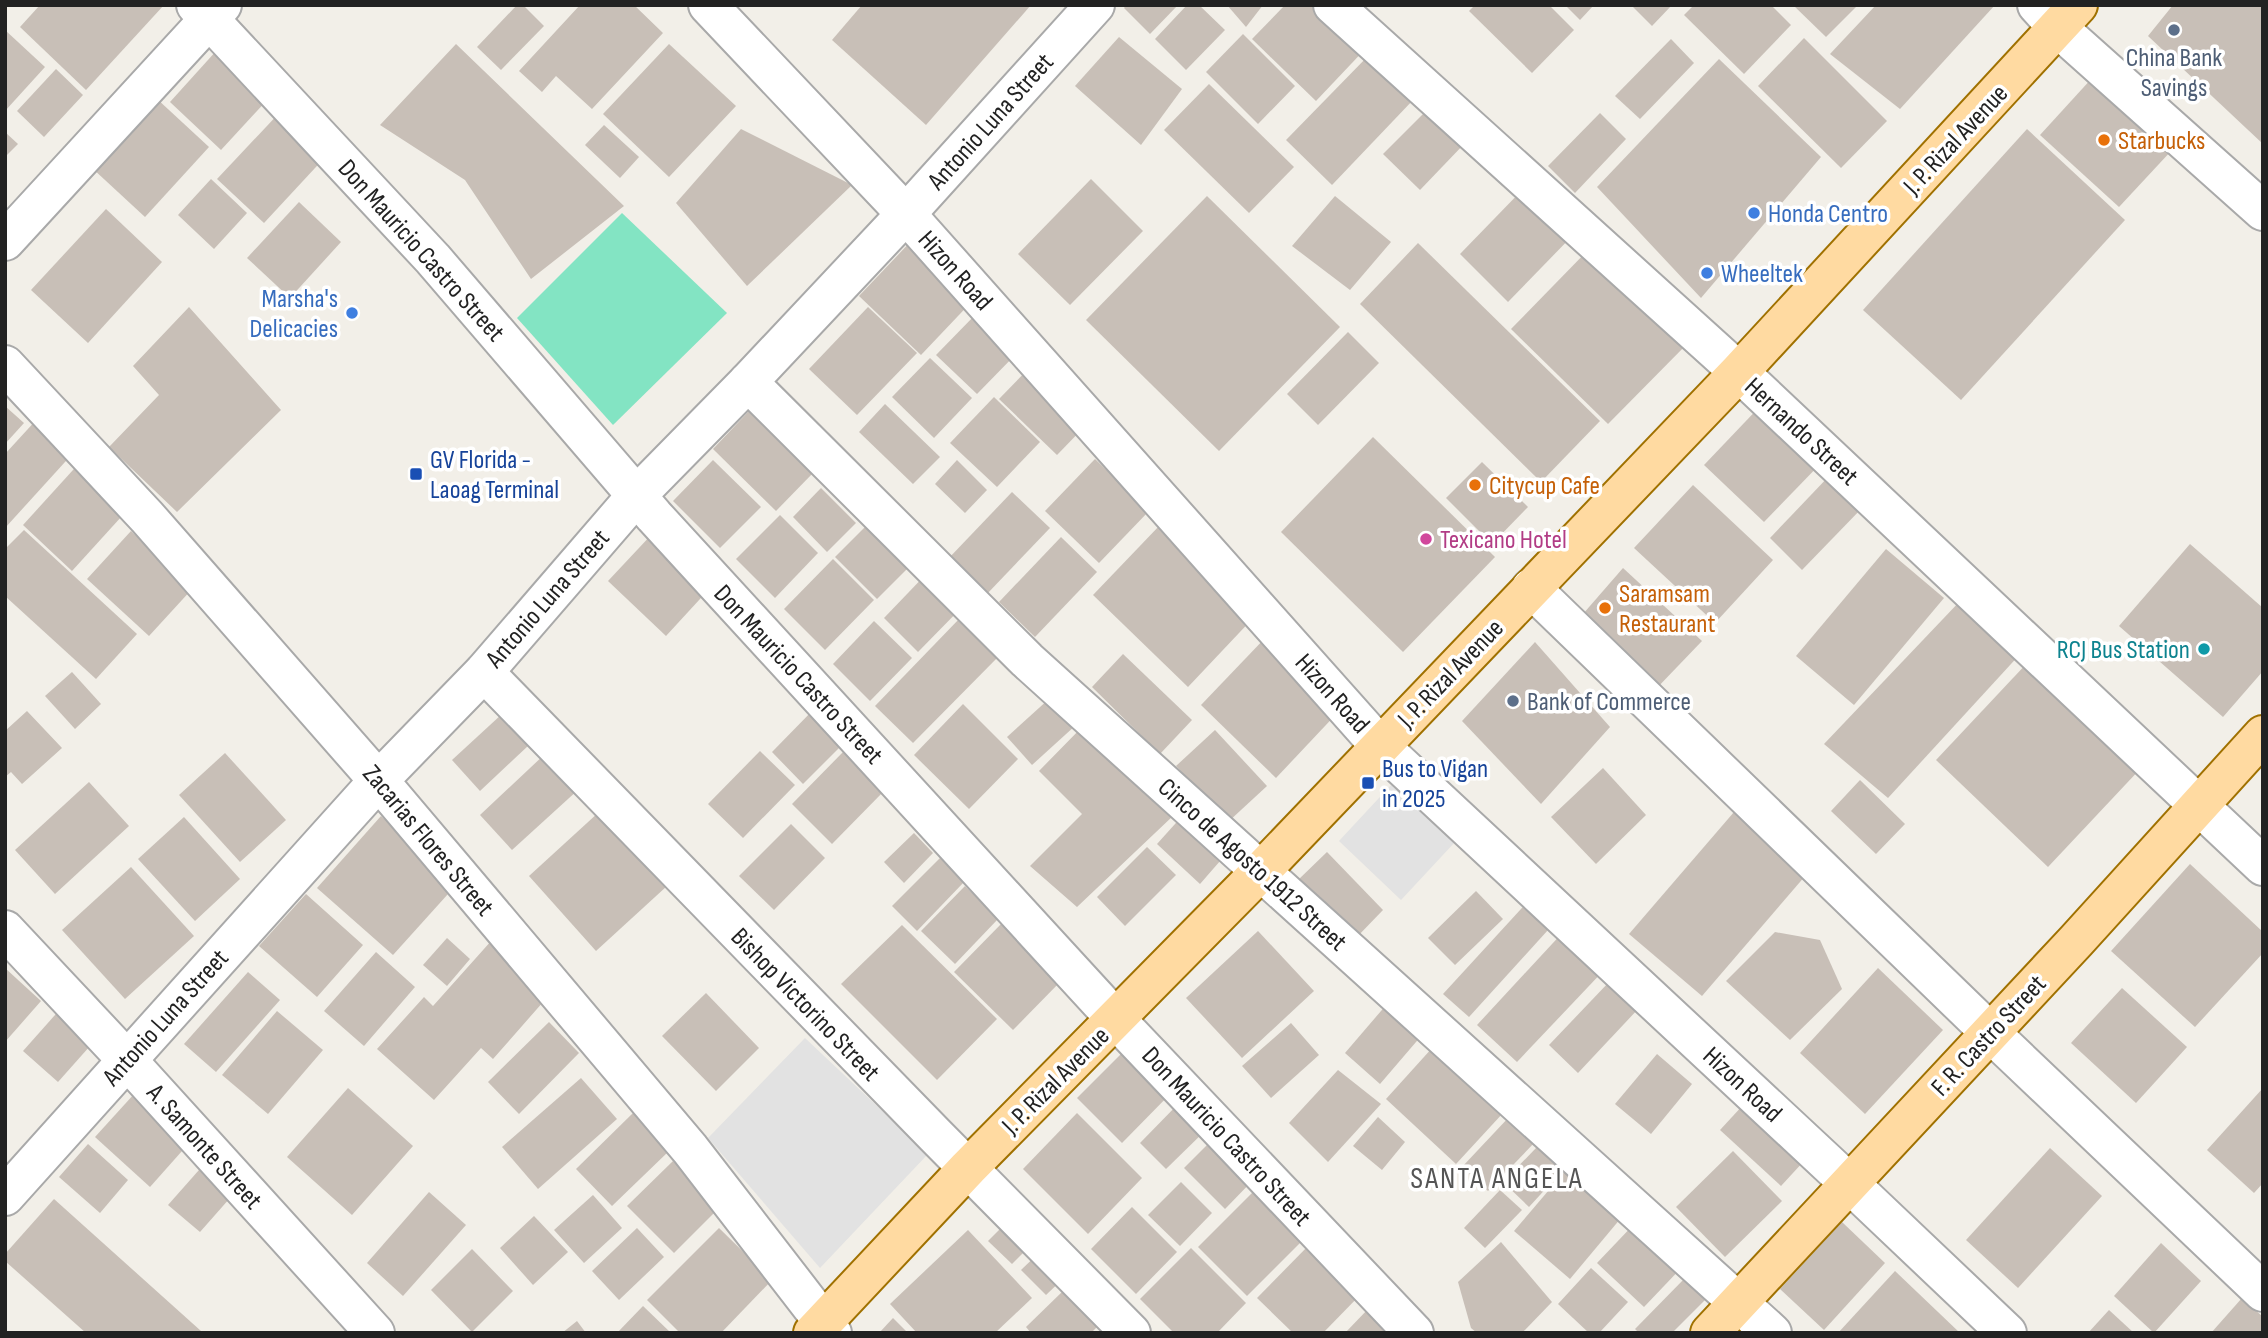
<svg xmlns="http://www.w3.org/2000/svg" width="2268" height="1338" viewBox="0 0 2268 1338" font-family="'Sofia Sans Condensed',sans-serif">
  <style>
    .pitch { fill: #83e4c3 }
    .parking { fill: #e2e2e2 }
    .building { fill: #c8bfb7 }
    .lines { fill: none; stroke-linecap: round; stroke-linejoin: round }
    .minor-casing { stroke: #a9a9a9; stroke-width: 42 }
    .major-casing { stroke: #a07100; stroke-width: 42 }
    .minor { stroke: #fff; stroke-width: 38 }
    .major { stroke: #ffdaa1; stroke-width: 38 }
    .service-dot { fill: #5c6f8a; stroke: #fff; stroke-width: 2.5 }
    .food-dot { fill: #e8710a; stroke: #fff; stroke-width: 2.5 }
    .shop-dot { fill: #3f7fe0; stroke: #fff; stroke-width: 2.5 }
    .transit-dot { fill: #1a4fb4; stroke: #fff; stroke-width: 2.5 }
    .hotel-dot { fill: #d1479c; stroke: #fff; stroke-width: 2.5 }
    .culture-dot { fill: #0f9aa8; stroke: #fff; stroke-width: 2.5 }
    .labels { text-anchor: middle; stroke-width: 7; stroke-linejoin: round; paint-order: stroke }
    .service-label { font-size: 26px; fill: #4e5e75; stroke: #fff }
    .street-label { font-size: 26px; fill: #222; stroke: #fff }
    .food-label { font-size: 26px; fill: #c56008; stroke: #fff; text-anchor: start }
    .shop-label { font-size: 26px; fill: #366cbe; stroke: #fff; text-anchor: start }
    .transit-label { font-size: 26px; fill: #164399; stroke: #fff; text-anchor: start }
    .hotel-label { font-size: 26px; fill: #b23c85; stroke: #fff; text-anchor: start }
    .culture-label { font-size: 26px; fill: #0d838f; stroke: #fff; text-anchor: end }
    .quarter-label { font-size: 30px; letter-spacing: 2px; fill: #555; stroke: #fff }
  </style>
  <rect width="100%" height="100%" fill="#f2efe8"/>
  <polygon class="pitch" points="622,213 727,313 613,425 517,318"/>
  <g class="parking">
    <polygon points="1392,784 1455,842 1401,900 1339,841"/>
    <polygon points="805,1038 928,1154 820,1268 708,1138"/>
  </g>
  <g class="building">
    <polygon points="40,5 164,5 86,90 20,27"/>
    <polygon points="517,5 523,5 544,26 501,70 477,47"/>
    <polygon points="580,5 634,5 663,33 592,109 556,76 542,92 519,71"/>
    <polygon points="862,5 1031,5 926,125 832,40"/>
    <polygon points="1126,5 1178,5 1150,34 1124,8"/>
    <polygon points="1187,5 1199,5 1225,30 1186,70 1155,39"/>
    <polygon points="1227,5 1263,5 1246,27"/>
    <polygon points="1285,5 1329,5 1369,45 1316,101 1252,39"/>
    <polygon points="1475,5 1549,5 1574,30 1532,73 1469,11"/>
    <polygon points="1565,5 1594,5 1580,20"/>
    <polygon points="1631,5 1672,5 1652,26"/>
    <polygon points="1694,5 1771,5 1791,25 1744,74 1684,15"/>
    <polygon points="1793,5 1858,5 1826,37"/>
    <polygon points="1876,5 1995,5 1900,109 1830,54"/>
    <polygon points="2173,5 2263,5 2263,144 2148,36"/>
    <polygon points="5,30 45,67 5,111"/>
    <polygon points="1243,34 1295,86 1258,124 1206,72"/>
    <polygon points="1119,37 1182,89 1141,145 1075,86"/>
    <polygon points="1804,38 1887,121 1841,168 1758,86"/>
    <polygon points="1671,39 1694,63 1640,119 1615,96"/>
    <polygon points="456,44 624,206 531,279 465,180 380,125"/>
    <polygon points="669,44 736,106 669,177 603,114"/>
    <polygon points="217,50 268,99 221,150 170,102"/>
    <polygon points="1369,55 1414,99 1332,185 1286,140"/>
    <polygon points="1719,59 1821,157 1701,298 1597,187"/>
    <polygon points="56,69 83,95 44,137 17,111"/>
    <polygon points="2093,77 2172,150 2119,207 2040,135"/>
    <polygon points="1209,84 1294,167 1249,213 1164,130"/>
    <polygon points="156,98 209,147 145,217 92,168"/>
    <polygon points="1430,107 1466,142 1420,190 1383,154"/>
    <polygon points="282,110 328,154 264,223 217,179"/>
    <polygon points="1600,113 1626,139 1575,193 1548,166"/>
    <polygon points="604,125 639,157 620,178 585,145"/>
    <polygon points="741,129 852,185 747,286 676,203"/>
    <polygon points="2027,129 2125,220 1961,400 1863,310"/>
    <polygon points="5,132 18,144 5,157"/>
    <polygon points="211,179 247,213 214,249 178,215"/>
    <polygon points="1091,179 1143,231 1070,305 1018,254"/>
    <polygon points="1528,184 1576,232 1508,302 1460,254"/>
    <polygon points="1207,196 1340,327 1219,451 1086,320"/>
    <polygon points="1335,196 1391,242 1350,290 1292,246"/>
    <polygon points="299,202 341,242 290,298 247,258"/>
    <polygon points="106,209 162,262 88,343 31,290"/>
    <polygon points="915,237 977,296 921,355 859,296"/>
    <polygon points="1418,243 1600,421 1541,482 1360,304"/>
    <polygon points="1592,246 1690,341 1608,424 1511,329"/>
    <polygon points="189,307 281,410 177,512 109,447 159,395 133,366"/>
    <polygon points="868,307 917,353 857,415 809,369"/>
    <polygon points="977,313 1018,352 977,394 936,355"/>
    <polygon points="1348,332 1379,363 1318,425 1287,394"/>
    <polygon points="930,358 972,398 934,438 892,397"/>
    <polygon points="1030,367 1088,423 1057,455 999,399"/>
    <polygon points="994,397 1040,442 997,487 950,443"/>
    <polygon points="1765,401 1825,459 1764,522 1704,465"/>
    <polygon points="885,404 940,457 913,484 859,432"/>
    <polygon points="5,406 24,423 5,444"/>
    <polygon points="750,410 813,473 776,511 713,449"/>
    <polygon points="38,418 75,451 5,528 5,454"/>
    <polygon points="1373,437 1495,557 1403,652 1281,532"/>
    <polygon points="83,459 132,505 72,571 23,525"/>
    <polygon points="1095,459 1149,511 1099,563 1045,511"/>
    <polygon points="713,460 761,507 720,548 673,501"/>
    <polygon points="957,460 987,490 965,513 935,484"/>
    <polygon points="1482,462 1528,507 1492,544 1446,498"/>
    <polygon points="1830,475 1863,507 1802,570 1770,538"/>
    <polygon points="1693,485 1773,560 1715,623 1634,548"/>
    <polygon points="821,488 856,523 827,552 793,517"/>
    <polygon points="1012,492 1050,528 986,595 948,559"/>
    <polygon points="780,515 818,553 775,598 736,559"/>
    <polygon points="872,520 914,562 877,599 835,557"/>
    <polygon points="1161,524 1256,615 1188,687 1093,595"/>
    <polygon points="24,530 137,634 96,679 5,596 5,549"/>
    <polygon points="131,531 193,588 149,636 87,579"/>
    <polygon points="653,533 711,587 666,636 608,581"/>
    <polygon points="1061,537 1097,572 1035,637 999,602"/>
    <polygon points="2190,544 2263,608 2263,671 2223,717 2119,626"/>
    <polygon points="1886,549 1944,598 1854,705 1796,656"/>
    <polygon points="833,559 874,600 825,650 784,609"/>
    <polygon points="1623,568 1702,641 1654,691 1583,614"/>
    <polygon points="931,569 966,603 918,652 884,618"/>
    <polygon points="1962,599 2022,652 1888,798 1824,744"/>
    <polygon points="961,617 1000,655 913,743 875,706"/>
    <polygon points="874,621 912,658 870,701 833,664"/>
    <polygon points="1267,636 1341,709 1276,778 1201,705"/>
    <polygon points="1535,642 1610,727 1541,804 1462,721"/>
    <polygon points="1123,654 1192,720 1160,754 1092,687"/>
    <polygon points="2029,661 2142,767 2048,867 1936,760"/>
    <polygon points="72,672 101,704 75,729 45,696"/>
    <polygon points="1050,698 1076,725 1032,765 1007,737"/>
    <polygon points="963,704 1018,759 969,809 914,755"/>
    <polygon points="817,706 849,738 803,784 772,752"/>
    <polygon points="27,711 62,748 22,784 11,772 5,777 5,731"/>
    <polygon points="502,714 529,745 480,791 452,760"/>
    <polygon points="1085,724 1174,815 1077,907 1030,866 1082,814 1039,771"/>
    <polygon points="1215,730 1267,786 1228,822 1176,766"/>
    <polygon points="845,750 885,790 832,844 792,804"/>
    <polygon points="760,751 795,785 743,838 708,804"/>
    <polygon points="225,753 286,820 240,862 179,795"/>
    <polygon points="546,753 579,789 512,850 480,815"/>
    <polygon points="1603,768 1646,815 1596,864 1551,817"/>
    <polygon points="1860,780 1905,824 1876,854 1831,811"/>
    <polygon points="89,782 129,826 55,894 15,850"/>
    <polygon points="599,812 667,886 596,951 529,876"/>
    <polygon points="1734,812 1806,875 1702,996 1629,934"/>
    <polygon points="1184,814 1227,853 1200,884 1157,844"/>
    <polygon points="381,816 457,884 393,955 317,888"/>
    <polygon points="184,817 240,879 195,921 138,859"/>
    <polygon points="791,824 825,858 774,910 739,876"/>
    <polygon points="914,833 933,853 904,883 884,862"/>
    <polygon points="1147,847 1176,875 1125,926 1097,897"/>
    <polygon points="1327,852 1383,910 1354,940 1297,881"/>
    <polygon points="940,858 964,882 917,931 892,906"/>
    <polygon points="2190,864 2263,932 2263,953 2195,1027 2111,951"/>
    <polygon points="131,867 194,936 125,999 62,930"/>
    <polygon points="965,886 998,919 955,964 921,931"/>
    <polygon points="1476,891 1503,919 1455,965 1428,938"/>
    <polygon points="306,894 363,945 317,997 259,946"/>
    <polygon points="1533,896 1558,919 1469,1017 1443,994"/>
    <polygon points="1003,922 1062,980 1013,1030 954,972"/>
    <polygon points="902,925 997,1019 937,1080 841,984"/>
    <polygon points="1565,930 1606,968 1517,1062 1477,1025"/>
    <polygon points="1258,931 1314,991 1242,1058 1186,998"/>
    <polygon points="1775,932 1820,940 1842,989 1790,1040 1726,981"/>
    <polygon points="447,938 470,959 447,986 423,965"/>
    <polygon points="492,940 551,993 493,1059 481,1048 434,1100 377,1049 424,997 433,1006"/>
    <polygon points="376,952 415,987 364,1046 324,1011"/>
    <polygon points="5,968 41,1001 5,1042"/>
    <polygon points="1878,968 1943,1030 1865,1114 1800,1053"/>
    <polygon points="248,972 280,1000 216,1072 184,1044"/>
    <polygon points="1610,981 1639,1008 1578,1073 1549,1045"/>
    <polygon points="2122,988 2187,1047 2136,1103 2071,1043"/>
    <polygon points="706,993 759,1048 716,1091 662,1036"/>
    <polygon points="1387,1004 1422,1035 1380,1084 1345,1053"/>
    <polygon points="63,1006 98,1037 58,1082 23,1051"/>
    <polygon points="277,1011 323,1050 268,1114 222,1075"/>
    <polygon points="549,1022 579,1053 519,1114 488,1082"/>
    <polygon points="1291,1023 1319,1055 1271,1098 1242,1066"/>
    <polygon points="1131,1044 1175,1089 1122,1143 1077,1098"/>
    <polygon points="1433,1047 1503,1113 1456,1164 1386,1099"/>
    <polygon points="1657,1054 1692,1084 1651,1134 1615,1104"/>
    <polygon points="1338,1070 1381,1104 1328,1162 1289,1123"/>
    <polygon points="581,1078 617,1119 538,1189 502,1147"/>
    <polygon points="348,1088 413,1146 352,1215 287,1157"/>
    <polygon points="2263,1088 2263,1183 2254,1193 2207,1150"/>
    <polygon points="135,1093 190,1142 150,1187 95,1137"/>
    <polygon points="1182,1100 1209,1127 1166,1169 1140,1143"/>
    <polygon points="1744,1104 1804,1161 1781,1186 1720,1130"/>
    <polygon points="633,1113 669,1151 612,1206 576,1169"/>
    <polygon points="1077,1113 1142,1178 1088,1234 1023,1169"/>
    <polygon points="1510,1116 1536,1141 1488,1191 1462,1167"/>
    <polygon points="1378,1117 1405,1142 1382,1170 1353,1146"/>
    <polygon points="1216,1136 1257,1176 1225,1209 1184,1168"/>
    <polygon points="88,1144 128,1180 100,1213 59,1177"/>
    <polygon points="1537,1147 1562,1171 1529,1207 1503,1182"/>
    <polygon points="2050,1148 2102,1196 2018,1288 1966,1240"/>
    <polygon points="1733,1151 1782,1201 1725,1257 1676,1207"/>
    <polygon points="673,1161 719,1208 674,1253 627,1206"/>
    <polygon points="199,1170 230,1198 200,1232 168,1205"/>
    <polygon points="1566,1170 1621,1218 1570,1279 1514,1231"/>
    <polygon points="1181,1182 1212,1213 1180,1246 1148,1215"/>
    <polygon points="1256,1189 1305,1238 1247,1296 1198,1247"/>
    <polygon points="1500,1190 1522,1210 1485,1248 1464,1228"/>
    <polygon points="429,1192 466,1225 403,1296 367,1263"/>
    <polygon points="593,1195 622,1228 584,1263 554,1230"/>
    <polygon points="54,1199 201,1331 199,1333 86,1333 5,1261 5,1254"/>
    <polygon points="1132,1207 1177,1252 1136,1294 1091,1249"/>
    <polygon points="534,1216 568,1252 533,1285 500,1248"/>
    <polygon points="1012,1217 1036,1240 1012,1264 988,1241"/>
    <polygon points="1637,1221 1684,1265 1644,1307 1597,1263"/>
    <polygon points="1842,1222 1885,1263 1824,1330 1780,1289"/>
    <polygon points="637,1228 664,1257 619,1300 592,1271"/>
    <polygon points="719,1228 772,1280 721,1333 680,1333 647,1300"/>
    <polygon points="968,1230 1032,1298 995,1333 917,1333 890,1304"/>
    <polygon points="1501,1242 1552,1302 1522,1333 1477,1333 1471,1328 1458,1282"/>
    <polygon points="1311,1243 1362,1293 1323,1333 1293,1333 1257,1298"/>
    <polygon points="2161,1243 2201,1281 2154,1333 2114,1296"/>
    <polygon points="1045,1247 1069,1273 1046,1295 1021,1270"/>
    <polygon points="1191,1248 1246,1303 1217,1333 1174,1333 1140,1299"/>
    <polygon points="472,1249 513,1291 472,1332 431,1290"/>
    <polygon points="1591,1268 1628,1302 1599,1333 1589,1333 1558,1304"/>
    <polygon points="1895,1271 1960,1333 1838,1333"/>
    <polygon points="1685,1278 1706,1299 1672,1333 1639,1333 1635,1329"/>
    <polygon points="1063,1291 1097,1327 1091,1333 1031,1333 1026,1327"/>
    <polygon points="2242,1298 2263,1317 2263,1333 2211,1333"/>
    <polygon points="643,1306 671,1333 617,1333"/>
    <polygon points="1370,1307 1396,1333 1345,1333"/>
    <polygon points="2109,1310 2134,1333 2088,1333"/>
    <polygon points="893,1318 908,1333 879,1333"/>
    <polygon points="577,1321 586,1333 562,1333"/>
  </g>
  <g class="lines">
    <defs>
      <g id="minor">
        <polyline points="196,5 433,259 654,516 1124,1028 1414,1333"/>
        <polyline points="708,5 906,214 1380,746 1849,1183 2007,1333"/>
        <polyline points="1333,5 1739,372 2263,866"/>
        <polyline points="2037,5 2058,28 2263,211"/>
        <polyline points="5,241 222,5"/>
        <polyline points="5,365 147,517 391,795 690,1149 832,1333"/>
        <polyline points="748,382 1027,660 1772,1333"/>
        <polyline points="1531,588 1999,1041 2263,1292"/>
        <polyline points="484,672 935,1135 1131,1333"/>
        <polyline points="5,930 127,1060 375,1333"/>
        <polyline points="5,1196 379,780 484,672 636,496 748,382 906,214 1095,5"/>
      </g>
      <g id="major">
        <polyline points="813,1333 968,1168 1261,871 1739,372 2078,5"/>
        <polyline points="1710,1333 2076,941 2263,735"/>
      </g>
    </defs>
    <use href="#minor" class="minor-casing"/>
    <use href="#major" class="major-casing"/>
    <use href="#minor" class="minor"/>
    <use href="#major" class="major"/>
  </g>
  <g class="service-dot">
    <circle cx="2174" cy="30" r="7"/>
    <circle cx="1513" cy="701" r="7"/>
  </g>
  <g class="food-dot">
    <circle cx="2104" cy="140" r="7"/>
    <circle cx="1475" cy="485" r="7"/>
    <circle cx="1605" cy="608" r="7"/>
  </g>
  <g class="shop-dot">
    <circle cx="1754" cy="213" r="7"/>
    <circle cx="1707" cy="273" r="7"/>
    <circle cx="352" cy="313" r="7"/>
  </g>
  <g class="transit-dot">
    <rect x="409" y="467" width="14" height="14" rx="3.5"/>
    <rect x="1361" y="776" width="14" height="14" rx="3.5"/>
  </g>
  <circle class="hotel-dot" cx="1426" cy="539" r="7"/>
  <circle class="culture-dot" cx="2204" cy="649" r="7"/>
  <g class="labels">
    <g class="service-label">
      <text x="2174" y="66">China Bank<tspan x="2174" dy="30">Savings</tspan></text>
      <text x="1527" y="710" text-anchor="start">Bank of Commerce</text>
    </g>
    <g class="street-label">
      <text transform="translate(990 121) rotate(-48)" y="9">Antonio Luna Street</text>
      <text transform="translate(1955 139) rotate(-47)" y="9">J. P. Rizal Avenue</text>
      <text transform="translate(422 250) rotate(48)" y="9">Don Mauricio Castro Street</text>
      <text transform="translate(956 270) rotate(48)" y="9">Hizon Road</text>
      <text transform="translate(1802 431) rotate(43)" y="9">Hernando Street</text>
      <text transform="translate(547 598) rotate(-49)" y="9">Antonio Luna Street</text>
      <text transform="translate(1450 673) rotate(-46)" y="9">J. P. Rizal Avenue</text>
      <text transform="translate(799 674) rotate(47)" y="9">Don Mauricio Castro Street</text>
      <text transform="translate(1333 693) rotate(48)" y="9">Hizon Road</text>
      <text transform="translate(429 840) rotate(50)" y="9">Zacarias Flores Street</text>
      <text transform="translate(1253 864) rotate(42)" y="9">Cinco de Agosto 1912 Street</text>
      <text transform="translate(806 1004) rotate(46)" y="9">Bishop Victorino Street</text>
      <text transform="translate(165 1017) rotate(-48)" y="9">Antonio Luna Street</text>
      <text transform="translate(1988 1035) rotate(-47)" y="9">F. R. Castro Street</text>
      <text transform="translate(1055 1080) rotate(-45)" y="9">J. P. Rizal Avenue</text>
      <text transform="translate(1743 1084) rotate(43)" y="9">Hizon Road</text>
      <text transform="translate(1227 1136) rotate(47)" y="9">Don Mauricio Castro Street</text>
      <text transform="translate(205 1146) rotate(48)" y="9">A. Samonte Street</text>
    </g>
    <g class="food-label">
      <text x="2118" y="149">Starbucks</text>
      <text x="1489" y="494">Citycup Cafe</text>
      <text x="1619" y="602">Saramsam<tspan x="1619" dy="30">Restaurant</tspan></text>
    </g>
    <g class="shop-label">
      <text x="1768" y="222">Honda Centro</text>
      <text x="1721" y="282">Wheeltek</text>
      <text x="338" y="307" text-anchor="end">Marsha's<tspan x="338" dy="30">Delicacies</tspan></text>
    </g>
    <g class="transit-label">
      <text x="430" y="468">GV Florida -<tspan x="430" dy="30">Laoag Terminal</tspan></text>
      <text x="1382" y="777">Bus to Vigan<tspan x="1382" dy="30">in 2025</tspan></text>
    </g>
    <g class="hotel-label">
      <text x="1440" y="548">Texicano Hotel</text>
    </g>
    <g class="culture-label">
      <text x="2190" y="658">RCJ Bus Station</text>
    </g>
    <g class="quarter-label">
      <text x="1497" y="1188">SANTA ANGELA</text>
    </g>
  </g>
  <rect width="2268" height="1338" fill="none" stroke="#222222" stroke-width="14"/>
</svg>
